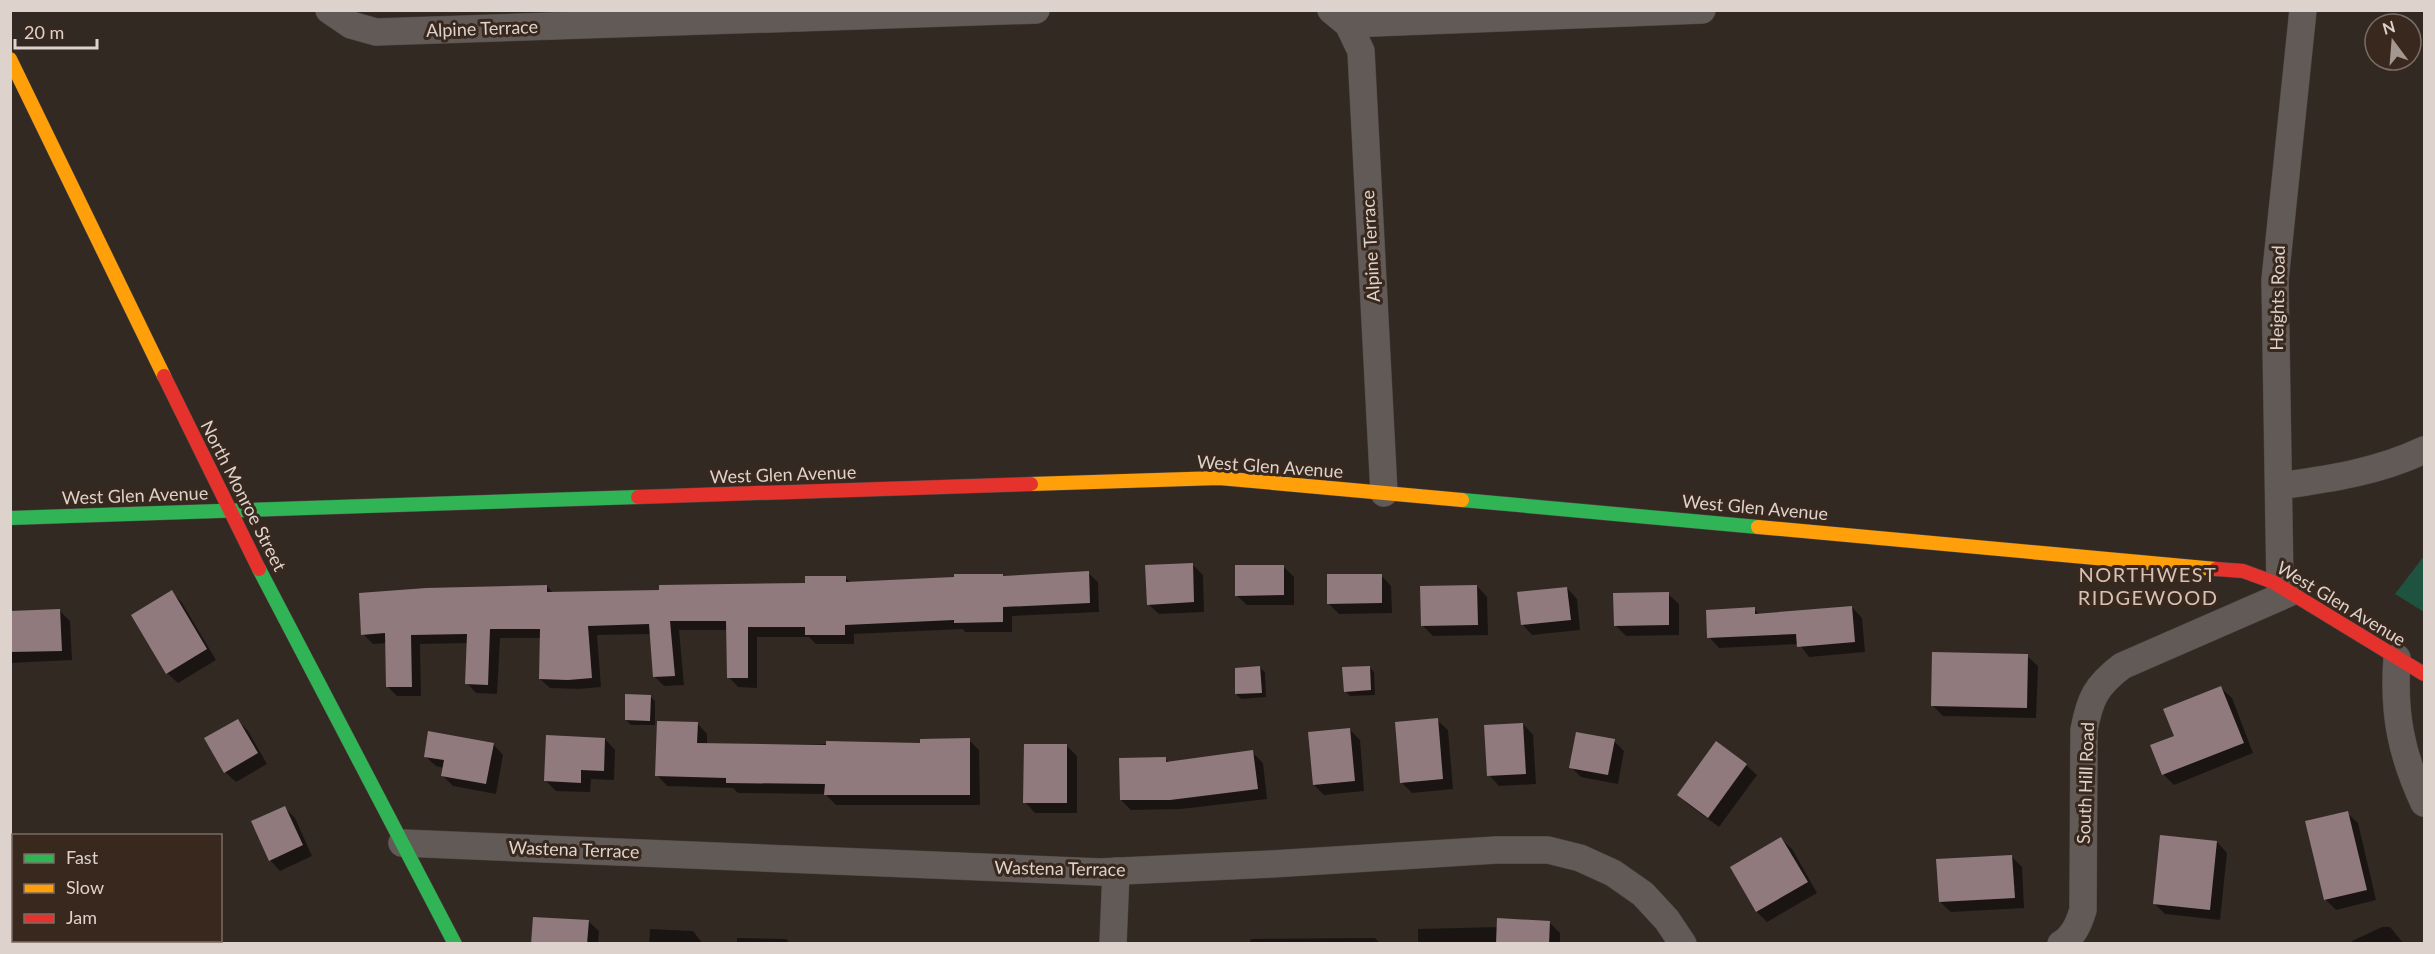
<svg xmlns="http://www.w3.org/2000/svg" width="2435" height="954" viewBox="0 0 2435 954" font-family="Lato,sans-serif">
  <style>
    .green { fill: #1e543f }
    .shadow { fill: #0007 }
    .building { fill: #907a7e }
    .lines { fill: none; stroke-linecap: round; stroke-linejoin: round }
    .street-casing { stroke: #4c4440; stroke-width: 28 }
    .fast-casing { stroke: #4c4440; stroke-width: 15 }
    .slow-casing { stroke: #4c4440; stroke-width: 15 }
    .jam-casing { stroke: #4c4440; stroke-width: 15 }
    .street { stroke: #625a56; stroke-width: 27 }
    .fast { stroke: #30b455; stroke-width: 14 }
    .slow { stroke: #ff9f0a; stroke-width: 14 }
    .jam { stroke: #e5322d; stroke-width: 14 }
    .labels { text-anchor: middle; stroke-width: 6; stroke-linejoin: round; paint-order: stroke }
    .street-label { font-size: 18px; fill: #ded3cc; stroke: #38281d }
    .neighbourhood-label { font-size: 20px; letter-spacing: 1.5px; fill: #d7c1b4; stroke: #38281d }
  </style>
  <rect width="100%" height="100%" fill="#322923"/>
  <polygon class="green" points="2424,556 2424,612 2395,594"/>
  <g class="shadow">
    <polygon points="1192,564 1203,575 1204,612 1159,614 1148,604"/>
    <polygon points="1283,566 1294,577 1294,605 1247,605 1236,595"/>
    <polygon points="1088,573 1098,582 1099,612 1012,616 1012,632 965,632 963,629 854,634 854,644 816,644 809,637 757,637 757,688 738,687 729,677 727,630 679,630 684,685 664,686 654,676 651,634 597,635 601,687 579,689 550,688 540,679 541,638 500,638 497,694 476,693 467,683 468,643 420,644 421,696 397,696 388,687 387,643 373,644 363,634 547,586 554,594 661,591 807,584 845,577 851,583"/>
    <polygon points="1381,575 1391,586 1392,613 1339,614 1328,603"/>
    <polygon points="1477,586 1487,597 1488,635 1433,636 1422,625"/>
    <polygon points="1567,588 1577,599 1580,630 1532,635 1522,624"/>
    <polygon points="172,592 182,603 216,660 178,683 167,673"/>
    <polygon points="1668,594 1679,604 1679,635 1626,636 1615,625"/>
    <polygon points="1852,607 1862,618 1865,652 1809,657 1799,644 1719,648 1709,637 1754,609 1760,615"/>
    <polygon points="60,611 70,621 72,660 10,663 10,612"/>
    <polygon points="2027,656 2038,666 2036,718 1943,716 1932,705"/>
    <polygon points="1369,667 1374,672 1375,695 1350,696 1345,691"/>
    <polygon points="1260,668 1265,672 1266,697 1241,699 1236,694"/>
    <polygon points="2221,688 2232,698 2253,753 2174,785 2164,775 2152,746 2176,737"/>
    <polygon points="650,696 655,701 655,725 631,725 626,720"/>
    <polygon points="1437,720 1448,730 1453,789 1412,793 1401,782"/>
    <polygon points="238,721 248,731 267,764 236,782 225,772"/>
    <polygon points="697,723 707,734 707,744 922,744 969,740 979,750 980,805 836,805 825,794 738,793 733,788 667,786 657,775"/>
    <polygon points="1523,724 1533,735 1536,784 1499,786 1489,775"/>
    <polygon points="1349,729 1360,740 1364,791 1324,795 1314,785"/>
    <polygon points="605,739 615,750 614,780 591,779 590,792 556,791 545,780"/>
    <polygon points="1614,741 1624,751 1618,784 1581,777 1571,767"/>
    <polygon points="1716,743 1746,765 1757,775 1719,827 1689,805 1678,795"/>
    <polygon points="493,744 503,755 496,794 453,786 443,776 444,768 436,766 425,756"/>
    <polygon points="1067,746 1077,756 1077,813 1035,813 1025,802"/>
    <polygon points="1252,752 1263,763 1267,799 1181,809 1131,810 1121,800 1165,759 1170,763"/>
    <polygon points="285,808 295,818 312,856 280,871 270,860"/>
    <polygon points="2347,813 2358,823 2376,900 2336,910 2325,899"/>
    <polygon points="1781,839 1792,849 1817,893 1767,922 1757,912 1732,867"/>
    <polygon points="2217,842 2227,853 2220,920 2165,914 2155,904"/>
    <polygon points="2012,857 2022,867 2024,908 1951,912 1940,902"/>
    <polygon points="14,885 14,940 51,940 51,944 10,944 10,886"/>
    <polygon points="588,921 599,931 598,944 533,944"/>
    <polygon points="1549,922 1560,933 1560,944 1418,944 1418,929 1498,927"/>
    <polygon points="2382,927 2390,927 2404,944 2353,944 2352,941"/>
    <polygon points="650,929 693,931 703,944 649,944"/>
    <polygon points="737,938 786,939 791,944 737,944"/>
    <polygon points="1375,938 1380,944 1251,944 1250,939"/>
    <polygon points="922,942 949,944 921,944"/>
  </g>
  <g class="building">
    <polygon points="1193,563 1194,602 1147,605 1145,565"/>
    <polygon points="1235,565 1284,565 1284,595 1235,596"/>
    <polygon points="1089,571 1090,603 1003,607 1003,622 954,623 954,620 845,625 845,635 805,635 805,627 748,627 748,678 727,678 726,621 670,621 675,676 653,677 649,624 588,626 592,678 568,680 539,679 540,629 490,629 488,685 465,684 467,634 411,635 412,687 386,687 385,633 361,635 359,593 426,588 547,585 547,592 659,590 659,585 805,583 805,576 846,576 846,582 954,577 954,574 1003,574 1003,576"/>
    <polygon points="1327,574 1382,574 1382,603 1327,604"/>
    <polygon points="1477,585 1478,625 1421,626 1420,586"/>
    <polygon points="1567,587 1571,620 1521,625 1517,592"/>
    <polygon points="172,590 207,649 166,674 131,615"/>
    <polygon points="1669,592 1669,625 1614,626 1613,593"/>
    <polygon points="1852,606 1855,642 1797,647 1796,634 1707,638 1706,610 1755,607 1755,614"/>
    <polygon points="60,609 62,651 10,652 10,611"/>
    <polygon points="1932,652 2028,654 2027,708 1931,706"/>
    <polygon points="1260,666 1262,693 1235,694 1235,668"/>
    <polygon points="1370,666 1371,690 1344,692 1342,667"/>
    <polygon points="2221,686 2244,743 2162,775 2150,745 2174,736 2163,709"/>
    <polygon points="625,694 651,695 650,721 625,720"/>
    <polygon points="1438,718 1443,779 1400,783 1395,722"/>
    <polygon points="238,719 258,753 224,773 204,738"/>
    <polygon points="657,721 698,722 697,743 826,745 826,741 920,743 920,739 970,738 970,795 824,795 825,784 726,783 726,778 655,776"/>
    <polygon points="1523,723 1526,774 1487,776 1484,725"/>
    <polygon points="1350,728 1355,781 1313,785 1308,732"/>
    <polygon points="428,731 494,743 486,784 441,776 444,760 424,757"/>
    <polygon points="1576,732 1615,739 1608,775 1569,768"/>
    <polygon points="546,735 605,738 604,771 581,770 581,783 544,781"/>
    <polygon points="1716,741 1747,764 1708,818 1677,795"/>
    <polygon points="1024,744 1067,744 1067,803 1023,803"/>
    <polygon points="1253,750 1258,789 1170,800 1120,800 1119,758 1166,757 1166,762"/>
    <polygon points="285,806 303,845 269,861 251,821"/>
    <polygon points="2348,811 2367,890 2324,900 2305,821"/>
    <polygon points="2160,835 2217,841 2210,910 2153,904"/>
    <polygon points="1781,837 1808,882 1756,912 1730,867"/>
    <polygon points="2012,855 2015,898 1939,902 1936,859"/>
    <polygon points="533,917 589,920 587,944 531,944"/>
    <polygon points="1497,918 1550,921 1549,944 1496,944"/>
  </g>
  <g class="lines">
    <defs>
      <g id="street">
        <polyline points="329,10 351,25 376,32 1036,10"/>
        <polyline points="1331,10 1348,24 1361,51 1384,493"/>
        <polyline points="1348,24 1702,10"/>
        <path d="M2279 486C2329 479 2378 472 2424 450"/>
        <polyline points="2280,586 2275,280 2303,10"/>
        <path d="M2397 658C2393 713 2401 754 2424 803"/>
        <polyline points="402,843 1100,872 1272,864 1496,850 1548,850 1580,858 1613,873 1643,894 1667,920 1683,944"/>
        <polyline points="1113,944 1116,871"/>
        <path d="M2061 944C2074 936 2079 923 2083 910L2084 730C2090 698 2096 686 2122 666L2289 593"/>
      </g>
      <g id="fast">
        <polyline points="1462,500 1758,527"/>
        <polyline points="10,518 638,497"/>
        <polyline points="259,569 455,944"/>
      </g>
      <g id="slow">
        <polyline points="10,59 164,376"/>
        <polyline points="1031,484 1219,478 1462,500"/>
        <polyline points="1758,527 2216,569"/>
      </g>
      <g id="jam">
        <polyline points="164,376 259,569"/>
        <polyline points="638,497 1031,484"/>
        <polyline points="2216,569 2243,571 2273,582 2424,674"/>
      </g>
    </defs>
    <use href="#street" class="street-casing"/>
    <use href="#fast" class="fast-casing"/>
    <use href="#slow" class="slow-casing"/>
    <use href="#jam" class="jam-casing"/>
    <use href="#street" class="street"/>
    <use href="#fast" class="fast"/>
    <use href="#slow" class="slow"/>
    <use href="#jam" class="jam"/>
  </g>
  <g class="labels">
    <g class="street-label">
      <text transform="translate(482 29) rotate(-2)" y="6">Alpine Terrace</text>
      <text transform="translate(1371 246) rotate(-93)" y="6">Alpine Terrace</text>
      <text transform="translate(2278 298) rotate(-89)" y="6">Heights Road</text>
      <text transform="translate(1270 467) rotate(4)" y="6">West Glen Avenue</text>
      <text transform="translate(783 475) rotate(-2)" y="6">West Glen Avenue</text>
      <text transform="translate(135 496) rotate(-2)" y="6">West Glen Avenue</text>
      <text transform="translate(243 496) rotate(63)" y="6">North Monroe Street</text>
      <text transform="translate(1755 508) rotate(5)" y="6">West Glen Avenue</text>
      <text transform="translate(2341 604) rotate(31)" y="6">West Glen Avenue</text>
      <text transform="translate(2086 783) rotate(-88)" y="6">South Hill Road</text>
      <text transform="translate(574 850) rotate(2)" y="6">Wastena Terrace</text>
      <text transform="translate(1060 869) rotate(1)" y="6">Wastena Terrace</text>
    </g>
    <g class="neighbourhood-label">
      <text x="2148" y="582">NORTHWEST<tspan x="2148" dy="23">RIDGEWOOD</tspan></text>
    </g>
  </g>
  <rect width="2435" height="954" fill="none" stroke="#ded3cc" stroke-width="24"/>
  <rect x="12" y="834" width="210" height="108" fill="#38281d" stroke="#7a6c63" stroke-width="1.5"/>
  <rect x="24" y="854" width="30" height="9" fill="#30b455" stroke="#7a6c63" stroke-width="1.5"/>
  <text x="66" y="864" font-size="18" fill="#ded3cc">Fast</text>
  <rect x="24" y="884" width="30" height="9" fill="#ff9f0a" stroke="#7a6c63" stroke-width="1.5"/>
  <text x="66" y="894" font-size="18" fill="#ded3cc">Slow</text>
  <rect x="24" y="914" width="30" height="9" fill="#e5322d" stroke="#7a6c63" stroke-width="1.5"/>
  <text x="66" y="924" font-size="18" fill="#ded3cc">Jam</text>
  <g transform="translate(2393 42) rotate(344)"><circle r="28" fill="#38281d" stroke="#7a6c63" stroke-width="1.5"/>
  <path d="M0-4.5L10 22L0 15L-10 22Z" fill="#a29891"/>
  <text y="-9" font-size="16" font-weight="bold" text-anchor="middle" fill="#ded3cc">N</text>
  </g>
  <path d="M15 39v9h82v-9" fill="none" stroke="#ded3cc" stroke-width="3"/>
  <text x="24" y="39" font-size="18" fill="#ded3cc" stroke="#38281d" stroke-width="4.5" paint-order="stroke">20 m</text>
</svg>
